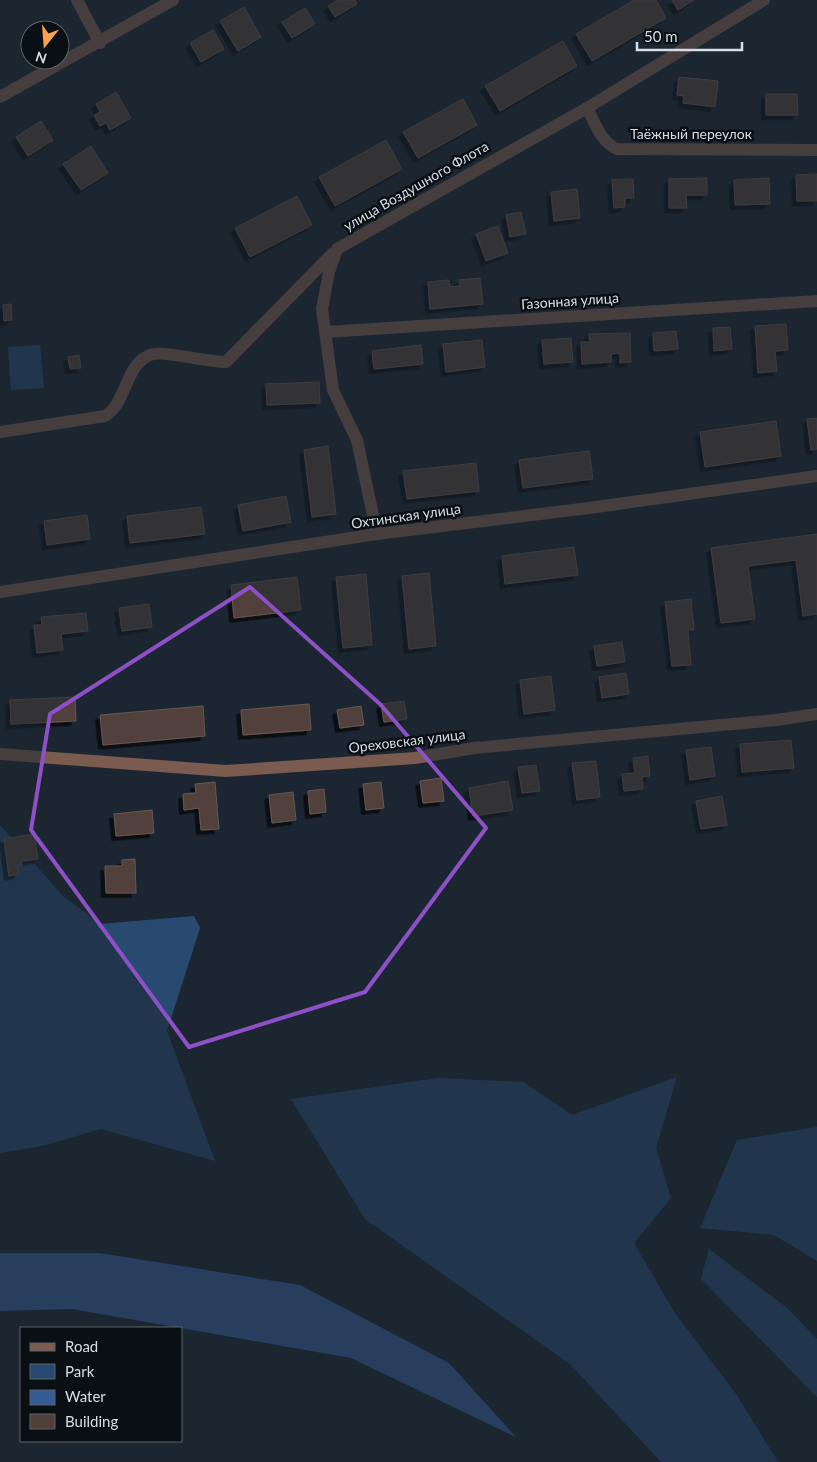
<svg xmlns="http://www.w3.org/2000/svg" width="817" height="1462" viewBox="0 0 817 1462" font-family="Lato,sans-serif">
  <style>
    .green { fill: #294a70 }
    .water { fill: #355b95 }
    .building { fill: #513f3a; stroke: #695751; filter: url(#shadow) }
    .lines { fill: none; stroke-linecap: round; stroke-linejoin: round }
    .minor { stroke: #7b5a50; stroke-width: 12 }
    .marked { fill: none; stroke: #8e50c7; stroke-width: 4; stroke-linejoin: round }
    .labels { text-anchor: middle; stroke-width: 5; stroke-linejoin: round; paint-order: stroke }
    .street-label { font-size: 14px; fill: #d8dee6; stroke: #0a0f14 }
  </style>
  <defs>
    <filter id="shadow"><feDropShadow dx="-4.5" dy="4.5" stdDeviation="0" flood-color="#0009"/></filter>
  </defs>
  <rect width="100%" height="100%" fill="#1c2632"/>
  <g class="green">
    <polygon points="40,345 44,388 11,390 8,347"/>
    <polygon points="0,825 63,896 100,924 194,916 200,928 167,1031 215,1161 101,1129 42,1146 0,1153"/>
    <polygon points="677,1077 656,1148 671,1198 634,1243 674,1312 736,1394 778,1462 661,1462 570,1364 365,1219 291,1099 438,1078 523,1082 572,1115"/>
    <polygon points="817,1127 817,1261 774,1235 700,1228 737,1140"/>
    <polygon points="709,1249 786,1307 817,1339 817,1397 701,1279"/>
  </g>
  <polygon class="water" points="0,1253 100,1253 300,1285 449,1363 516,1437 351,1358 72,1309 0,1311"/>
  <g class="building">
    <polygon points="338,0 355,0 357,4 335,17 328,6"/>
    <polygon points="634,0 656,0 666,18 592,61 576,34"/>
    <polygon points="672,0 694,0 678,10"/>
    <polygon points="244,7 261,37 238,51 220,21"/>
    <polygon points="305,8 315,24 292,38 282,22"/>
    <polygon points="213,30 224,49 201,62 190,43"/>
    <polygon points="563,41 577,66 500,111 485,86"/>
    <polygon points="679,77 718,81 715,107 683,103 684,96 677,95"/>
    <polygon points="116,92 131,118 110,130 106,123 100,126 94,115 100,112 96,104"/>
    <polygon points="766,94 797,94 798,115 766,115"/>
    <polygon points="463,99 477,125 418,158 403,132"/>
    <polygon points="41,121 53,140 28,156 16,137"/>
    <polygon points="386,140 402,169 335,206 319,177"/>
    <polygon points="91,146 108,173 81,190 63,164"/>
    <polygon points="817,174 817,201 797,201 796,175"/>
    <polygon points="707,178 707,195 686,195 687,208 669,208 669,179"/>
    <polygon points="769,178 770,204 735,205 734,180"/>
    <polygon points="633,179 634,198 625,198 625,207 614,208 612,180"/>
    <polygon points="577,189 580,218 554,221 551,192"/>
    <polygon points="297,196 312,225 250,257 235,228"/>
    <polygon points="521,212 526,234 510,237 506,215"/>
    <polygon points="498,226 508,253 486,261 476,234"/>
    <polygon points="480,278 483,304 430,309 428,282 449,280 450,287 460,286 459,280"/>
    <polygon points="11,304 12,320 4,321 3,305"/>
    <polygon points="786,324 788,350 775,351 777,371 758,373 755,326"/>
    <polygon points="730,327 732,349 714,351 713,328"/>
    <polygon points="676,331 678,349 654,351 653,333"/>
    <polygon points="630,333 631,362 620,363 620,353 611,354 611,362 582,364 581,342 590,342 589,334"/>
    <polygon points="571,338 573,362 544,364 542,340"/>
    <polygon points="482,340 485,367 446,372 443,344"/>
    <polygon points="421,345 423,364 374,369 372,351"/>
    <polygon points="79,355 81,368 70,369 68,357"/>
    <polygon points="319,382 320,403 267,405 266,384"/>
    <polygon points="817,418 817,449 811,450 807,419"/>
    <polygon points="776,421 781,456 705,467 700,432"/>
    <polygon points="328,446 336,514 312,517 304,450"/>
    <polygon points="589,451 593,479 523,488 519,460"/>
    <polygon points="476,463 479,491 407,499 403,471"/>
    <polygon points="286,496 291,522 243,531 238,505"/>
    <polygon points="201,507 205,534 130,543 127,516"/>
    <polygon points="87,515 90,539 47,545 44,521"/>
    <polygon points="817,534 817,614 803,616 796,560 748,566 755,619 721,623 711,548"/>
    <polygon points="574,547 578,575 505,584 502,556"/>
    <polygon points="429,573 436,646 409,649 402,576"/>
    <polygon points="366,574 372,645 343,648 336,577"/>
    <polygon points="297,577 301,610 234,618 231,585"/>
    <polygon points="691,599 694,630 688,630 691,665 672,666 665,602"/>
    <polygon points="149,604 152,627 122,631 119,608"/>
    <polygon points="86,613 88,631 61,634 63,650 37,653 34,625 42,625 41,617"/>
    <polygon points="622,642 625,662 597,666 594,646"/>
    <polygon points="626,673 629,694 602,698 599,677"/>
    <polygon points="551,676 555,710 524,714 520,680"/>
    <polygon points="75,697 76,721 11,724 10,700"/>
    <polygon points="404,701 407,719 384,722 381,704"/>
    <polygon points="309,704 311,730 243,735 241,710"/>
    <polygon points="203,706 205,736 103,745 100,715"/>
    <polygon points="361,706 364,725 340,728 337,710"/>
    <polygon points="791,740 794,768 742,772 740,744"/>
    <polygon points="711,747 715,776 690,780 686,750"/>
    <polygon points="648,756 650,776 642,777 643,789 624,791 622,774 635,773 633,758"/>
    <polygon points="596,761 600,797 577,800 572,763"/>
    <polygon points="536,765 540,791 522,793 518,767"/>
    <polygon points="441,778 444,801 423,803 420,781"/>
    <polygon points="508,781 513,810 473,816 469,788"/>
    <polygon points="215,782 219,829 201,830 199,808 184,810 183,794 196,793 195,784"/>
    <polygon points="381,782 384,808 366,810 363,784"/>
    <polygon points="324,789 326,812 310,814 308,791"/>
    <polygon points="293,792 296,820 272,823 269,795"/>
    <polygon points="722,796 727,825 701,829 696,801"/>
    <polygon points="152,810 154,833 116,836 114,814"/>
    <polygon points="34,834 38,859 21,861 22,865 17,865 19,874 9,876 4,839"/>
    <polygon points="135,859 136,893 106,893 105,866 122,866 122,860"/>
  </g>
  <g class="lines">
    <g class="minor">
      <polyline points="77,0 100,43"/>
      <polyline points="0,97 173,0"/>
      <path d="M587 108C595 123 601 142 617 149L817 150"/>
      <polyline points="325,332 817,301"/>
      <path d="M0 432 105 416C127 404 125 361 153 354 165 351 208 362 226 362L333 253"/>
      <polyline points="377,534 357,440 333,390 322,309 329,272 337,249 587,108 764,0"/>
      <polyline points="0,592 377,534 589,508 817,476"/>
      <polyline points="0,754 226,771 415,758 474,748 776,720 817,714"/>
    </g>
  </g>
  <path d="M0 0H817V1462H0ZM250 587 381 705 486 828 365 992 189 1047 31 830 50 714Z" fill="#1c2632" fill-opacity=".55" fill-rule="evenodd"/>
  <path class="marked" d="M250 587 381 705 486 828 365 992 189 1047 31 830 50 714Z"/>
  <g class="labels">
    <g class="street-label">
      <text x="691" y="139">Таёжный переулок</text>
      <text transform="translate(416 186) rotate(-30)" y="5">улица Воздушного Флота</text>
      <text transform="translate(570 301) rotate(-4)" y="5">Газонная улица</text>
      <text transform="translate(406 516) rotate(-8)" y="5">Охтинская улица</text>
      <text transform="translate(407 741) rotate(-7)" y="5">Ореховская улица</text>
    </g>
  </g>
  <rect x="20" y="1327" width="162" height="115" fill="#0a0f14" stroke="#5c6268"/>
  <rect x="30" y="1343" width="25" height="8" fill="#7b5a50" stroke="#5c6268"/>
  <text x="65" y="1352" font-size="15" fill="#d8dee6">Road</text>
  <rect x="30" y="1364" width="25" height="15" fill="#294a70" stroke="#5c6268"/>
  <text x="65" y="1377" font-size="15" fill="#d8dee6">Park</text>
  <rect x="30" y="1390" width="25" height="15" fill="#355b95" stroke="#5c6268"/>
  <text x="65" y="1402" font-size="15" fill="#d8dee6">Water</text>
  <rect x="30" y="1414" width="25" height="15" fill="#513f3a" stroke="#5c6268"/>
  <text x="65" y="1427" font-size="15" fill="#d8dee6">Building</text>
  <g transform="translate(45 45) rotate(197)"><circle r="24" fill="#0a0f14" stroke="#5c6268"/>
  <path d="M0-4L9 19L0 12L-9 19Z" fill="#f99f4d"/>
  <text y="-8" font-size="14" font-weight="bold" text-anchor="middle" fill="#d8dee6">N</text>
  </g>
  <path d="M637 42v8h105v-8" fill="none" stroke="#d8dee6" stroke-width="2.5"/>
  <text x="644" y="42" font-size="15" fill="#d8dee6" stroke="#0a0f14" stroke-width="4" paint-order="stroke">50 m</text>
</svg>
